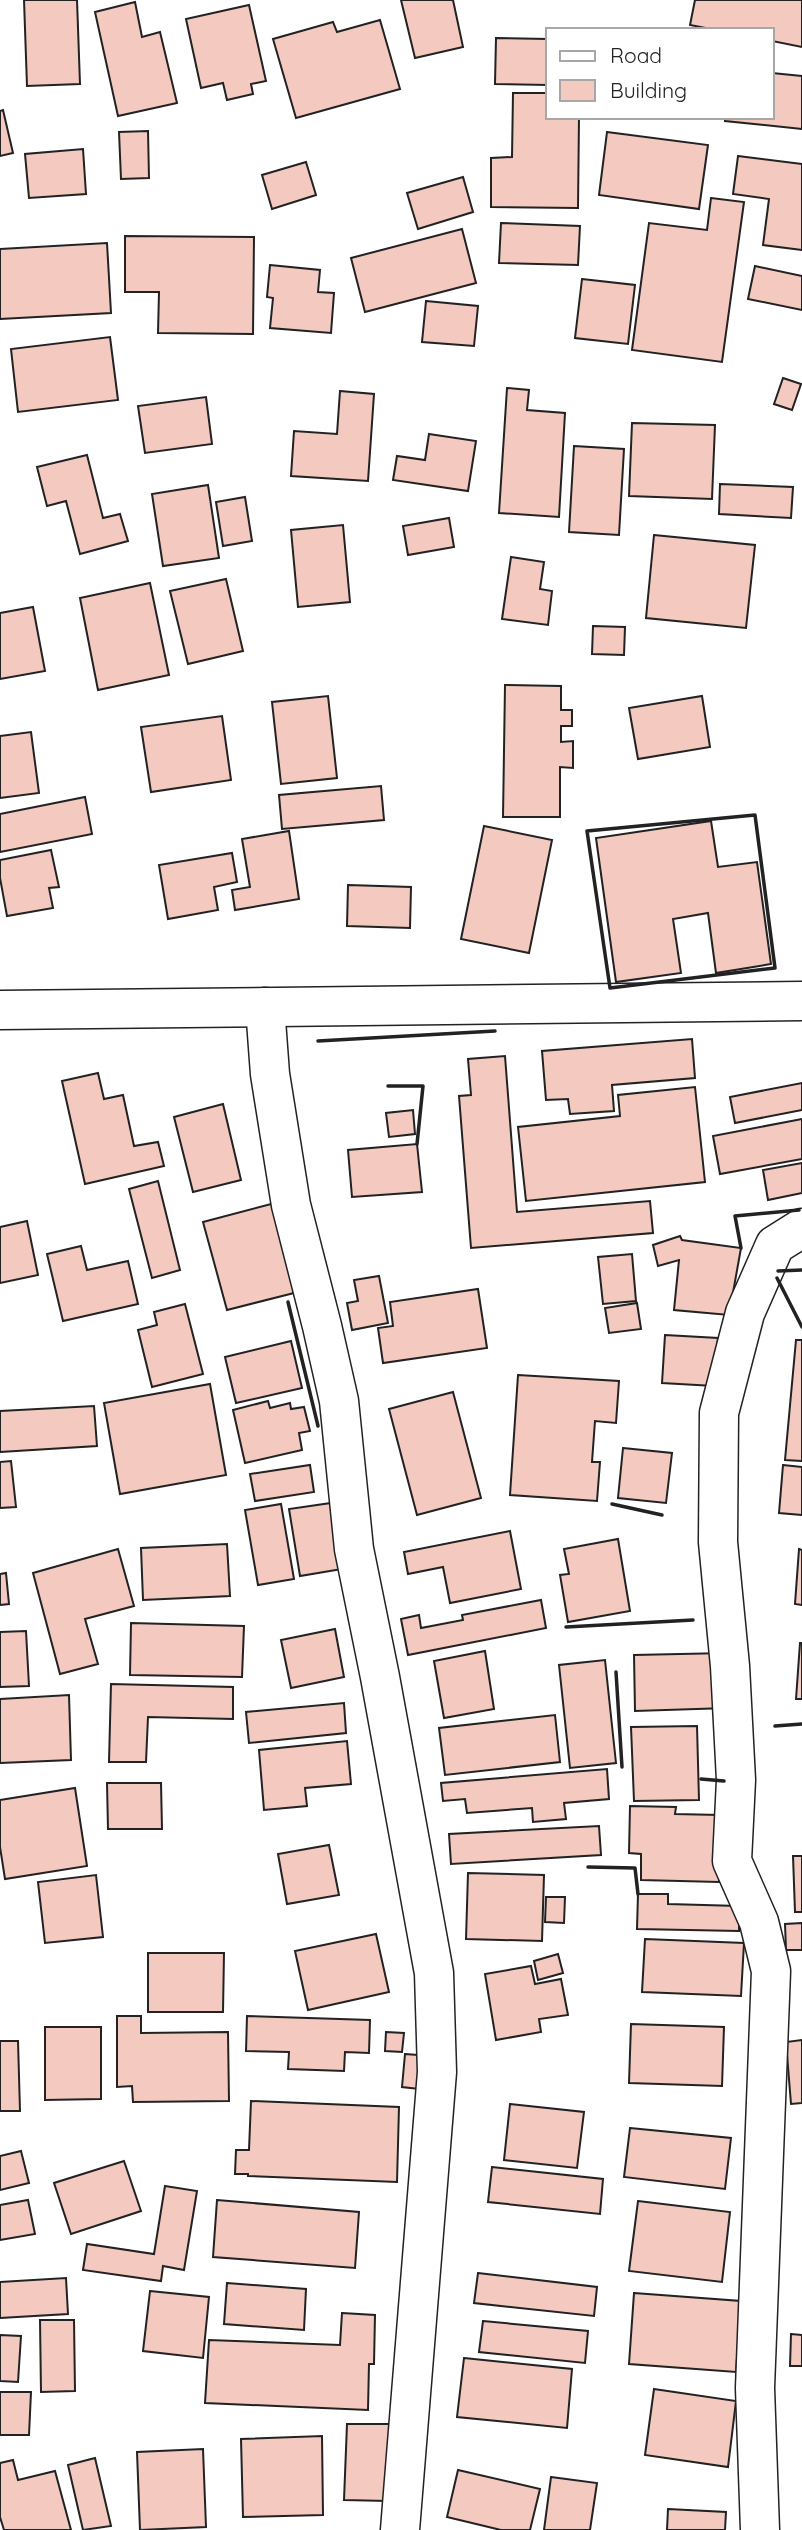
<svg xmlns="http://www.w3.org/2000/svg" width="802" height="2530" viewBox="0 0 802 2530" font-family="Quicksand,sans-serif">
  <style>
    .building { fill: #f3c9c0; stroke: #222; stroke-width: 2 }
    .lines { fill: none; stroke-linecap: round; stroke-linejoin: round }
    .street-casing { stroke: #222; stroke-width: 41 }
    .street { stroke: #fff; stroke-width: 38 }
    .wall { stroke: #222; stroke-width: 3.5 }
  </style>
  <rect width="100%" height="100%" fill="#fff"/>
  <g class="building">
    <polygon points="24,0 77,0 80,84 27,86"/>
    <polygon points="401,0 453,0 463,47 415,58"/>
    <polygon points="695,0 802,0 802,47 772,41 772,30 716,30 690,25"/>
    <polygon points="135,2 142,37 160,32 177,103 118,116 95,12"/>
    <polygon points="249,5 266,81 251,84 253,94 227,100 223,83 201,88 186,19"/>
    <polygon points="380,20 400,89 296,118 273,39 333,22 337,32"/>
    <polygon points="496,38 548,39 548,85 495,84"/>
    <polygon points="772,73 802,76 802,129 725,121 725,117 772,117"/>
    <polygon points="513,93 548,93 548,117 579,117 578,208 491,207 491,158 512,157"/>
    <polygon points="3,110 13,153 0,156 0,111"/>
    <polygon points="148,131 149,178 121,179 119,132"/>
    <polygon points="607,132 708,145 699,209 599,195"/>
    <polygon points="83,149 86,194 29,198 25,154"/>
    <polygon points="738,156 802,164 802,250 763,245 769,199 733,194"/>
    <polygon points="306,162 316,195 272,209 262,175"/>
    <polygon points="463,177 473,212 418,229 407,193"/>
    <polygon points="711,198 744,202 722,362 632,350 649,223 707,230"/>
    <polygon points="501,223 580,226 578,265 499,263"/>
    <polygon points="462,229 476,283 365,312 351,258"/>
    <polygon points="125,236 254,237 253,334 158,333 159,292 125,292"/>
    <polygon points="107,243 111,313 0,319 0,249"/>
    <polygon points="270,265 320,270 318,292 334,293 331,333 270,328 273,298 267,297"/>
    <polygon points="755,266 802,276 802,310 748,299"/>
    <polygon points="582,279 635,285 628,344 575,338"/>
    <polygon points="426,301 478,306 474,346 422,342"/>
    <polygon points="110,337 118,400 18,412 11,349"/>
    <polygon points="783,378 801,384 792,410 774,404"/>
    <polygon points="507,388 529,390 527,410 565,413 559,517 499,513"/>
    <polygon points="340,391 374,394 368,481 291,476 294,431 337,434"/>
    <polygon points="206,397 212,444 145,453 138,406"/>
    <polygon points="632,423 715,425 712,499 629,496"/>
    <polygon points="429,434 476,441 468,491 393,480 397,456 425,460"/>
    <polygon points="574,446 624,449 619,535 569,532"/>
    <polygon points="87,455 103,518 120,514 128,541 80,554 66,501 47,506 37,467"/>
    <polygon points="720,484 793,487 791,518 719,514"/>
    <polygon points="208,485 219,558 163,566 152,494"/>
    <polygon points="245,497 252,541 223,546 216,502"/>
    <polygon points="449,518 454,547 408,555 403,526"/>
    <polygon points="343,525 350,602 298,607 291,530"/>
    <polygon points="654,535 755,545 746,628 646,618"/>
    <polygon points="511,557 544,562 540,589 552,591 548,625 502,619"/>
    <polygon points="226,579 243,651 188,664 170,591"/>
    <polygon points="150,583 169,675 98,690 80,598"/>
    <polygon points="33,607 45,671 0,679 0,613"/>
    <polygon points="593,626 625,627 624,655 592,654"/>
    <polygon points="505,685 561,686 561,710 572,710 572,726 561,726 561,742 573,741 573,768 560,767 560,817 503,817"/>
    <polygon points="328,696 337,778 281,784 272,702"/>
    <polygon points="702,696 710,747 638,759 629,708"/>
    <polygon points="222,716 231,780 151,792 141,727"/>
    <polygon points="31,732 39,793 0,798 0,736"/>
    <polygon points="381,786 384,820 282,829 279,795"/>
    <polygon points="85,797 92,834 0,852 0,814"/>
    <polygon points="711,821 718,867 757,862 771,964 716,973 708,913 673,919 681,973 616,982 596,838"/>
    <polygon points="484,826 552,840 529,953 461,939"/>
    <polygon points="289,831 299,899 235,910 232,890 250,887 242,839"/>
    <polygon points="51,850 59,887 49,888 53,908 7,916 0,878 0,860"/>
    <polygon points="232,853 237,882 214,887 218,910 168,919 159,865"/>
    <polygon points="348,885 411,887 410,928 347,926"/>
    <polygon points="692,1039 695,1078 612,1085 614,1111 570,1114 568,1099 546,1100 542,1051"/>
    <polygon points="505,1056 517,1212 650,1201 653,1233 471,1248 459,1096 471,1095 468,1059"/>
    <polygon points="98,1073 104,1099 123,1095 134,1146 158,1142 164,1166 85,1184 62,1081"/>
    <polygon points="802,1083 802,1110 735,1123 730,1097"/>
    <polygon points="695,1087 705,1182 526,1201 518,1127 620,1116 618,1095"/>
    <polygon points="223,1104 241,1180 193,1192 174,1117"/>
    <polygon points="413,1110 415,1134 389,1137 386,1113"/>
    <polygon points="802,1119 802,1159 720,1174 713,1136"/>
    <polygon points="417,1144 422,1192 352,1197 348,1150"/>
    <polygon points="802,1163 802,1193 768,1200 763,1170"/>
    <polygon points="158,1181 180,1270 152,1278 129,1189"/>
    <polygon points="275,1203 298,1292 227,1310 203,1222"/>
    <polygon points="27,1221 38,1275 0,1283 0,1227"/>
    <polygon points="680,1236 682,1240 741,1248 729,1315 674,1310 679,1260 658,1266 653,1245"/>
    <polygon points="81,1246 87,1270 128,1261 138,1304 63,1321 47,1254"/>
    <polygon points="632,1254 636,1301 603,1304 598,1257"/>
    <polygon points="379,1276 388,1323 352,1330 347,1303 358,1301 354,1280"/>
    <polygon points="478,1289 487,1348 383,1363 378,1328 393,1326 390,1302"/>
    <polygon points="637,1303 641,1329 609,1333 605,1308"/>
    <polygon points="185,1304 203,1374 152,1387 138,1330 157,1325 154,1312"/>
    <polygon points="665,1335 718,1338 714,1386 662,1383"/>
    <polygon points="796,1340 802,1340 802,1461 785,1460"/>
    <polygon points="291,1341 302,1388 236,1403 225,1357"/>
    <polygon points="518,1375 619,1381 616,1423 595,1421 592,1462 600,1462 597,1501 510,1495"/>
    <polygon points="210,1384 226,1475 120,1494 104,1403"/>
    <polygon points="453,1392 481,1498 417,1515 389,1409"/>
    <polygon points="268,1401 270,1408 290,1403 291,1409 304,1407 310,1431 299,1433 302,1450 245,1463 233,1410"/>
    <polygon points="94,1406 97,1446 0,1452 0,1411"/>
    <polygon points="623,1448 672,1453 666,1503 618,1498"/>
    <polygon points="11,1461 16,1507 0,1508 0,1462"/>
    <polygon points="310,1465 314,1492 255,1501 250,1474"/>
    <polygon points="783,1465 802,1467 802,1515 779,1513"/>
    <polygon points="338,1502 348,1568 300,1576 289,1509"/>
    <polygon points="281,1504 294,1579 258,1585 245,1510"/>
    <polygon points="510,1531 521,1589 450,1603 443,1567 408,1574 404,1552"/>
    <polygon points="618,1539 630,1611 568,1622 560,1575 569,1574 564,1549"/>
    <polygon points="227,1544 230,1596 143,1600 141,1548"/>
    <polygon points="118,1549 134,1606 85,1619 98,1664 60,1674 33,1573"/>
    <polygon points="799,1549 802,1550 802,1605 795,1604"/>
    <polygon points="6,1573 9,1604 0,1605 0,1574"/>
    <polygon points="541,1600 546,1628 408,1655 401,1619 419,1615 421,1628 463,1620 462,1615"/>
    <polygon points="131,1623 244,1626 242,1677 130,1675"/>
    <polygon points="335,1629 344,1677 291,1688 281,1640"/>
    <polygon points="26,1631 29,1686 0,1687 0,1632"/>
    <polygon points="800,1643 802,1643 802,1699 796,1699"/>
    <polygon points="485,1651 494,1709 444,1718 434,1661"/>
    <polygon points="726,1653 727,1708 635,1711 634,1655"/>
    <polygon points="605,1660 616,1763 570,1768 559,1665"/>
    <polygon points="111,1684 233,1687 233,1719 148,1717 146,1762 109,1762"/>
    <polygon points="69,1695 71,1760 0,1763 0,1699"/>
    <polygon points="344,1703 346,1733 249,1743 246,1712"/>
    <polygon points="555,1715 560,1762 445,1775 439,1728"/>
    <polygon points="697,1726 699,1800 634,1801 631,1727"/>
    <polygon points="347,1741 351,1784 305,1788 307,1806 264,1810 259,1750"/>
    <polygon points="607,1769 609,1799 564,1803 566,1819 533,1822 532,1808 467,1813 465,1799 443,1801 441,1783"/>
    <polygon points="107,1783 161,1783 162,1829 108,1829"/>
    <polygon points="75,1788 87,1866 5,1879 0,1847 0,1800"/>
    <polygon points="630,1806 676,1807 675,1814 720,1815 719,1882 641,1880 641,1854 629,1853"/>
    <polygon points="599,1826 601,1855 451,1864 449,1834"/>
    <polygon points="329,1845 339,1895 287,1904 278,1854"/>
    <polygon points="793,1856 802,1856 802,1912 795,1912"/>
    <polygon points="468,1873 544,1875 542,1941 466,1939"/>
    <polygon points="96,1875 103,1937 45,1943 38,1882"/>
    <polygon points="638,1894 668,1894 668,1904 739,1906 739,1931 637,1929"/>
    <polygon points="546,1897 565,1897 564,1923 545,1922"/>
    <polygon points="802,1923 802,1950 786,1950 785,1924"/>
    <polygon points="376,1934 389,1992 308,2010 295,1951"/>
    <polygon points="645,1939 744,1943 741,1996 642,1992"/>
    <polygon points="148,1953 224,1953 223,2012 148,2012"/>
    <polygon points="558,1954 563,1973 538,1980 534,1961"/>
    <polygon points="531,1966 535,1984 561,1979 568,2015 539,2019 541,2032 496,2040 485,1974"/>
    <polygon points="117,2016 141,2016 141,2033 228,2032 229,2101 133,2102 132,2086 117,2087"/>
    <polygon points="247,2016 370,2020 369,2053 345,2052 344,2071 288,2069 289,2052 246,2051"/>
    <polygon points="631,2024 724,2027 722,2086 629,2083"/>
    <polygon points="45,2027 101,2027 101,2099 45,2100"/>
    <polygon points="386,2032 404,2033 402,2052 385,2051"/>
    <polygon points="802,2040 802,2103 791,2104 786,2042"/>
    <polygon points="0,2041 18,2041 20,2111 0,2111"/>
    <polygon points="405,2054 431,2056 428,2090 402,2087"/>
    <polygon points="251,2101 399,2107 397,2182 248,2176 248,2174 235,2174 236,2150 249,2150"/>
    <polygon points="510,2104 584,2112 577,2168 504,2160"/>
    <polygon points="630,2128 731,2138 725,2189 624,2177"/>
    <polygon points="21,2151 29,2183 0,2190 0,2156"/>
    <polygon points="124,2161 141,2211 71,2234 54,2183"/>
    <polygon points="492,2167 603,2179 600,2214 488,2202"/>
    <polygon points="165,2186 197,2191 184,2270 163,2266 161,2281 83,2270 87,2244 154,2254"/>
    <polygon points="28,2200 35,2234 0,2240 0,2205"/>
    <polygon points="217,2200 359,2212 355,2268 213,2257"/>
    <polygon points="638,2201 730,2212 722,2282 629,2271"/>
    <polygon points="478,2273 597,2287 594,2316 474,2303"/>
    <polygon points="66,2278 68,2314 0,2318 0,2282"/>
    <polygon points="227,2283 306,2289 304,2330 224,2324"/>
    <polygon points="150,2291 209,2297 203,2358 143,2351"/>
    <polygon points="634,2293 741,2301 736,2372 629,2364"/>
    <polygon points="342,2313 375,2315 374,2364 369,2364 368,2410 205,2403 209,2340 340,2345"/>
    <polygon points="40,2320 74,2320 75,2391 41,2392"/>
    <polygon points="483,2321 588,2331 585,2363 479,2352"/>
    <polygon points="791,2334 802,2335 802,2366 790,2366"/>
    <polygon points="0,2335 21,2336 18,2382 0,2381"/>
    <polygon points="464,2358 572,2369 567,2428 457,2417"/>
    <polygon points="654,2389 736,2401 728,2467 645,2455"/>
    <polygon points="0,2392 31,2392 29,2435 0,2435"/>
    <polygon points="347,2424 390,2424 388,2501 344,2500"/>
    <polygon points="322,2436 323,2515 243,2517 241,2439"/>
    <polygon points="203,2449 206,2527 140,2530 137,2452"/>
    <polygon points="95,2458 111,2526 83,2530 68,2465"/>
    <polygon points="13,2460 18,2480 55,2471 71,2530 4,2530 0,2517 0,2463"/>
    <polygon points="458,2470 540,2489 530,2530 501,2530 447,2517"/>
    <polygon points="551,2477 597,2483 590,2530 544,2530"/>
    <polygon points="668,2509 726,2512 725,2530 667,2530"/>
  </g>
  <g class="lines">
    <defs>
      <g id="street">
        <polyline points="265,1007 270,1074 291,1205 322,1326 339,1401 354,1549 380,1677 434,1973 437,2072 400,2530"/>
        <polyline points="0,1010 802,1001"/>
        <polyline points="760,2530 755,2388 771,1971 759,1922 732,1861 736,1780 730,1666 718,1542 719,1413 745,1313 775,1245 802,1228"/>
      </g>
    </defs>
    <use href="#street" class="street-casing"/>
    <use href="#street" class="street"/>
    <g class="wall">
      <polygon points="755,815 775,968 610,988 587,831"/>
      <polyline points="318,1041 495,1031"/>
      <polyline points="388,1086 423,1086 417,1144"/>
      <polyline points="741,1248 735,1216 799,1210"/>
      <polyline points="778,1271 802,1270"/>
      <polyline points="777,1278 802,1327"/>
      <polyline points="288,1302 318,1426"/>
      <polyline points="612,1504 662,1515"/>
      <polyline points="566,1627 693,1620"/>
      <polyline points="616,1672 622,1767"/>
      <polyline points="775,1726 802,1724"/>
      <polyline points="701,1779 724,1781"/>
      <polyline points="588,1867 635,1868 638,1894"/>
    </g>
  </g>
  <rect x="546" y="28" width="228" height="91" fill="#ffffff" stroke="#a7a7a7" stroke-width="2"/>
  <rect x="560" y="51" width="35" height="10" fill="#ffffff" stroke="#a7a7a7" stroke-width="2"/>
  <text x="610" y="63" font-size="21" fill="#222222">Road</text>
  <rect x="560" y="80" width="35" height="21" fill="#f3c9c0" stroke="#a7a7a7" stroke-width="2"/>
  <text x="610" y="98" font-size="21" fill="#222222">Building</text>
</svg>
